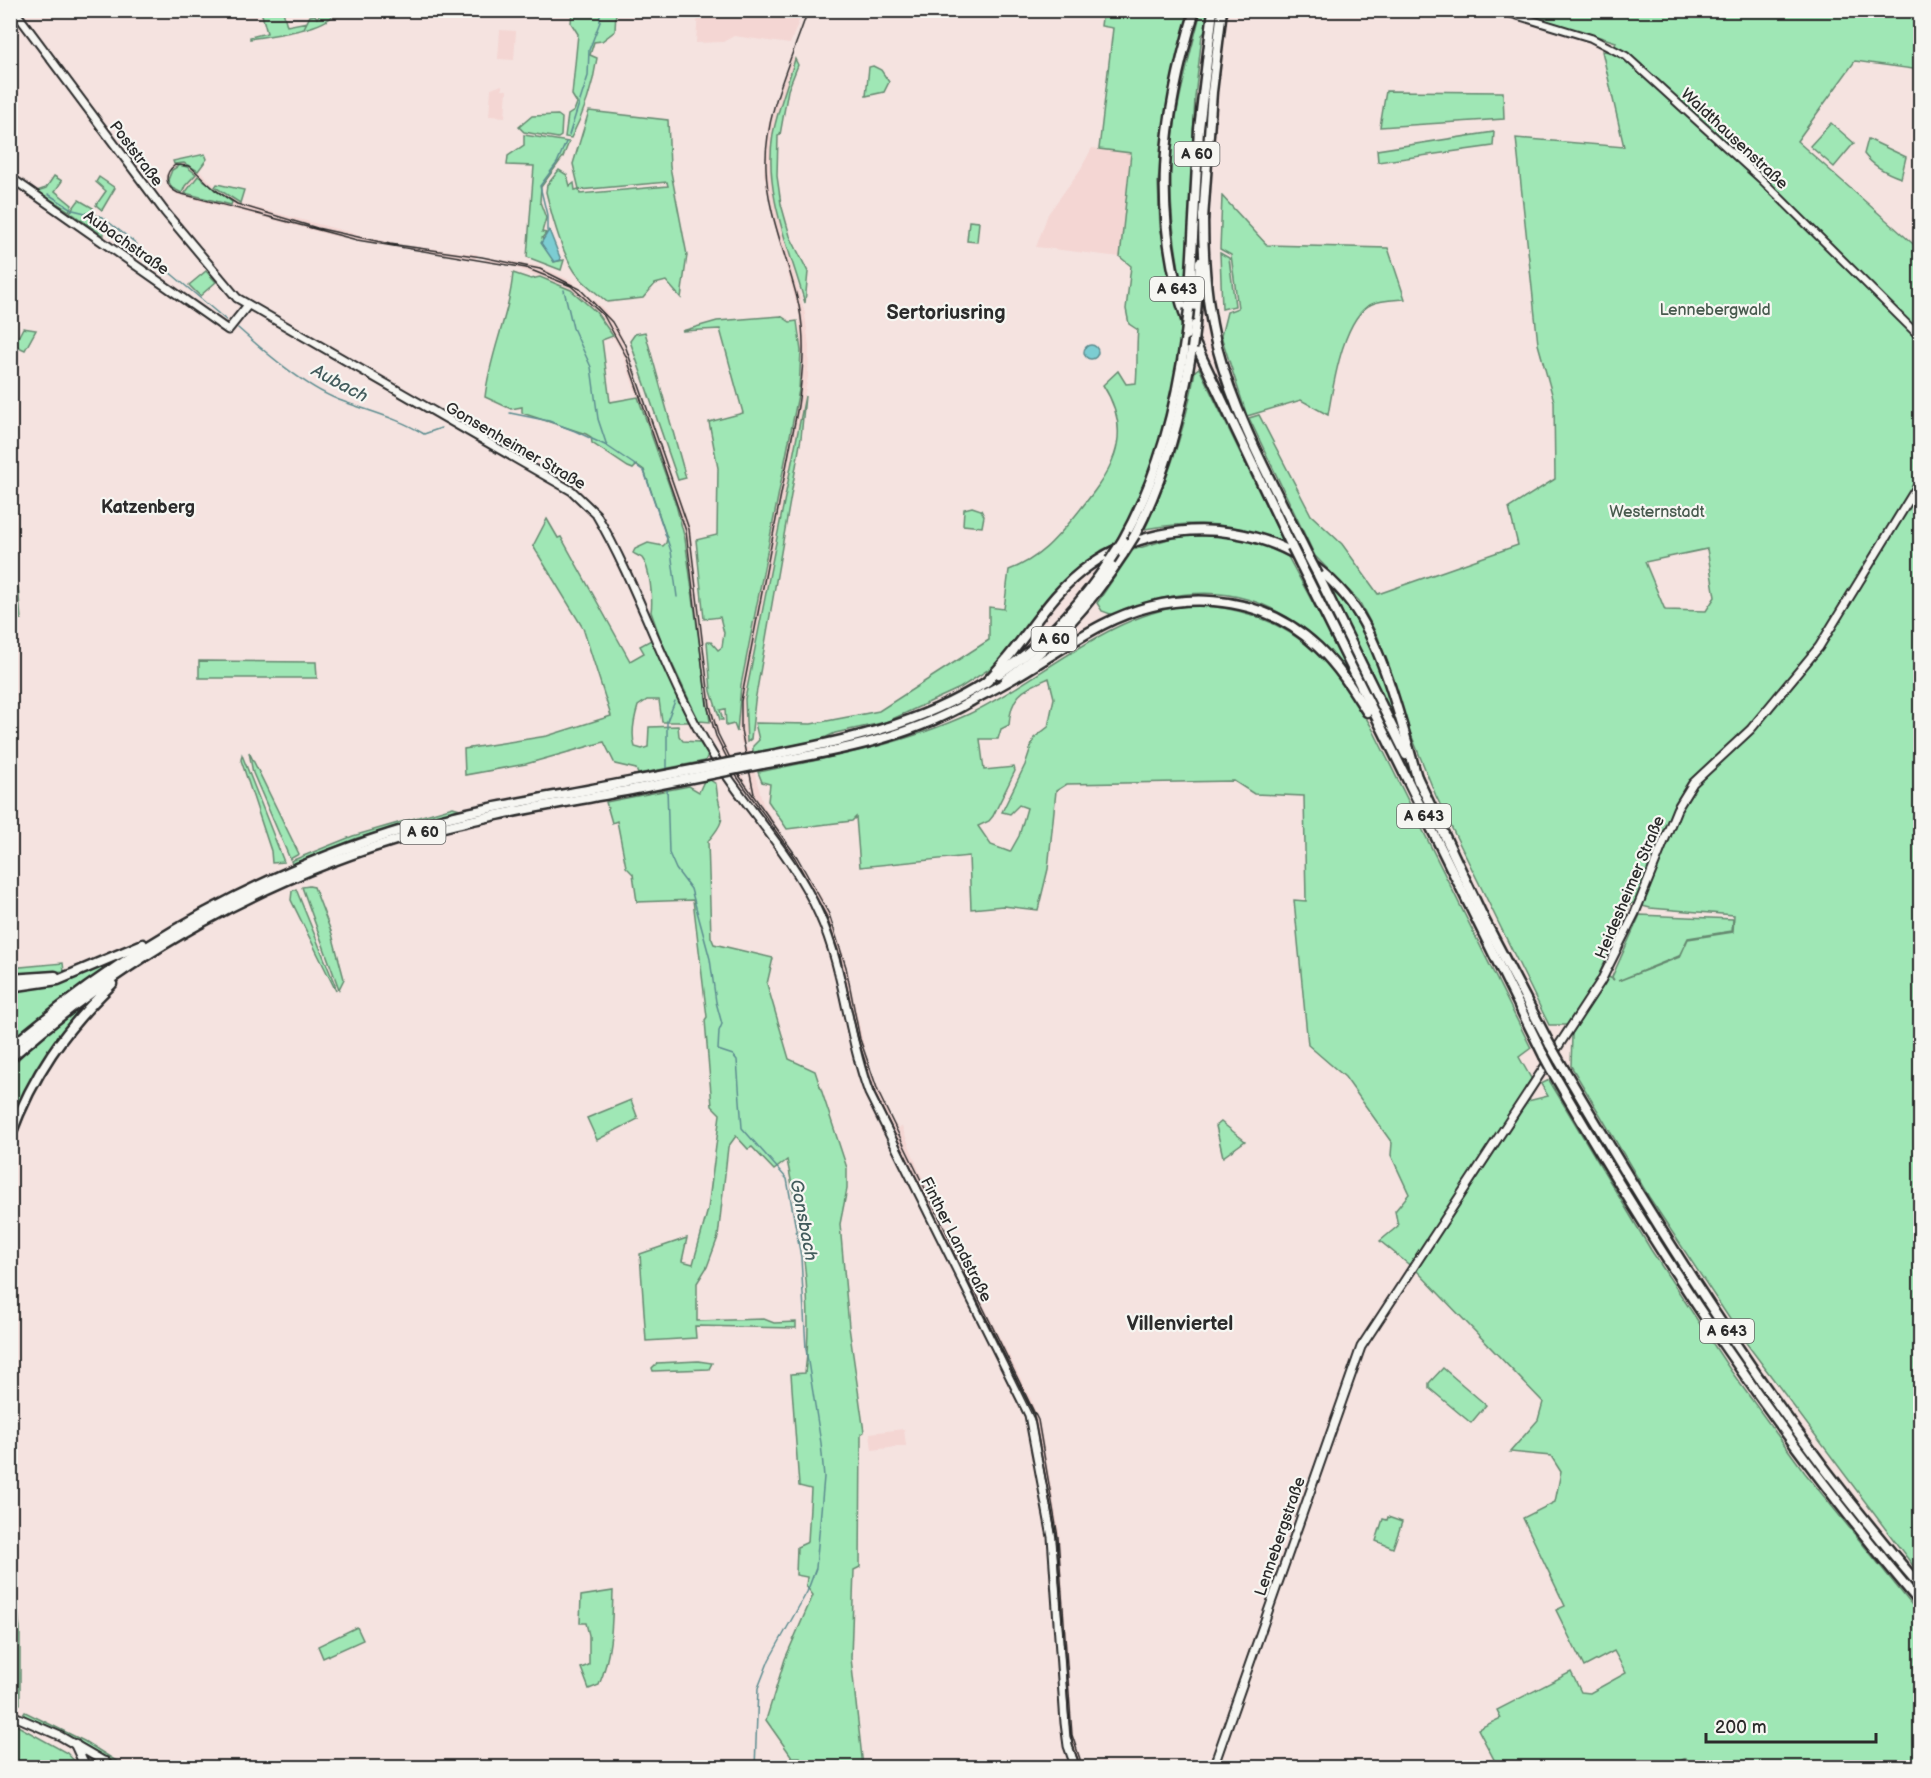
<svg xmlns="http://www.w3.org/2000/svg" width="1931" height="1778" viewBox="0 0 1931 1778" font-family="'Balsamiq Sans',sans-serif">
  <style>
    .built { fill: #f4d6d3; fill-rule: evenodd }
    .green { fill: #9fe7b5; stroke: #658970; stroke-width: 1.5; fill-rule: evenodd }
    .water { fill: #7ccdd2; stroke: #5c8c8f; stroke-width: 1.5 }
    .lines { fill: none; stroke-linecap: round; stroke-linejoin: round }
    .stream { stroke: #5c8c8f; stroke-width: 1.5 }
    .tertiary-casing { stroke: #2b2b2b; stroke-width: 10 }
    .secondary-casing { stroke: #2b2b2b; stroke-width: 11 }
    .trunk-casing { stroke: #2b2b2b; stroke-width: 12 }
    .motorway-casing { stroke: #2b2b2b; stroke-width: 13 }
    .tertiary { stroke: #f6f6f2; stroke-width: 6 }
    .secondary { stroke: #f6f6f2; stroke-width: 7 }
    .trunk { stroke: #f6f6f2; stroke-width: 8 }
    .motorway { stroke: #f6f6f2; stroke-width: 8 }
    .tram { stroke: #2b2b2b; stroke-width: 1.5 }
    .motorway-bridge-casing { stroke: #2b2b2b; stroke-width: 13; stroke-linecap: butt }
    .motorway-bridge { stroke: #f6f6f2; stroke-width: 8 }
    .labels { text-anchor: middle; stroke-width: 4.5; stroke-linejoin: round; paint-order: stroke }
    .shield { fill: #f6f6f2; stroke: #686867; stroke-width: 1.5 }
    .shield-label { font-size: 15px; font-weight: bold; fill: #2b2b2b }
    .street-label { font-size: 16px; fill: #2b2b2b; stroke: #f6f6f2 }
    .park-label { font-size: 16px; fill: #485a4e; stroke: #f6f6f2 }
    .water-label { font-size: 18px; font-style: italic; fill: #435c5d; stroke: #f6f6f2 }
    .neighbourhood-label { font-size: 18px; font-weight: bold; fill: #2b2b2b; stroke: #f6f6f2 }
    .quarter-label { font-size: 20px; font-weight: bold; fill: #2b2b2b; stroke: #f6f6f2 }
  </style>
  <rect width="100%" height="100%" fill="#f5e3e0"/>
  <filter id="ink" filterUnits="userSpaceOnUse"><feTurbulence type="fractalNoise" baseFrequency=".0167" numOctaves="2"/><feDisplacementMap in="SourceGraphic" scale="12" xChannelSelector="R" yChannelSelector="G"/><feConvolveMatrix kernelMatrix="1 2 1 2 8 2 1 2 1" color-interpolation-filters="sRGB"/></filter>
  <g filter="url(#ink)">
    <g class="built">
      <polygon points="698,11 698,10 803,11 790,44 734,36 723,42 696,43"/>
      <polygon points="500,30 516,31 514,60 498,59"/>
      <polygon points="791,57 795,59 782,100 770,164 776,205 805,314 809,346 808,377 745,699 747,742 741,744 738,722 739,697 802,370 799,313 773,220 764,174 768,126"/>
      <polygon points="502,85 502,90 507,90 505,117 489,116 491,89"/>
      <polygon points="1092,148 1132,153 1120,257 1036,247 1048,214 1080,170"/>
      <path d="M184 163 201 172 221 192 245 205 394 244 477 254 476 260 338 237 178 195 168 188 165 176 172 165ZM198 176 231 203V205L210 200Z"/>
      <polygon points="486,257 539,266 570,280 605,310 622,336 690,527 709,689 720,736 713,731 706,706 682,525 621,350 596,311 571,290 512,266 485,261"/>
      <polygon points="713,735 722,740 752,792 743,748 748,748 763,804 824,901 845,959 867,1060 890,1117 898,1128 902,1127 918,1168 937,1207 934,1215 868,1081 858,1046 838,952 814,894 793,857 734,774"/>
      <polygon points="942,1223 1031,1399 1040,1424 1059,1530 1073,1734 1082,1767 1079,1767 1074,1757 1069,1735 1054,1536 1035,1424 937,1226"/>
      <polygon points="904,1429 906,1446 872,1450 870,1433"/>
    </g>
    <g class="green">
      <path d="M1103 10 1192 11 1168 104 1158 182 1160 227 1182 329 1174 382 1159 448 1124 530 1117 543 1102 550 1068 578 1010 651 994 666 960 688 886 722 835 733 820 740 753 753V746L759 740 755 723 811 724 879 711 989 640V607L1004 609 1009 570C1039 559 1055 540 1075 516 1109 474 1137 438 1103 385L1118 371 1126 384 1136 383C1138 364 1136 348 1138 330L1129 324 1126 309 1131 266 1120 257 1131 153 1099 149 1113 28 1101 26Z"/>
      <path d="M261 11H283L287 26 307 22 304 28 310 16 315 15 317 18 323 11H336C328 30 271 35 250 39V37L267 33Z"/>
      <path d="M572 11H616L615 31 602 41 594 42 590 55 597 58C593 86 584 113 571 138L565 137 568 115 574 111 577 103 572 95 578 34 571 23Z"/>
      <path d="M1201 11H1209L1206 31 1202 35 1195 97 1185 300C1175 254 1169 210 1171 163 1173 112 1189 60 1201 11Z"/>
      <path d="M1515 11H1920V70L1855 61 1797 141 1920 250V1575L1741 1336 1649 1197 1571 1066 1572 1035 1566 1025H1549L1436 796 1410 732 1378 637 1359 601 1315 556 1249 418 1259 415 1311 515 1342 544 1378 594 1518 545 1509 508 1555 479 1554 401 1538 344 1516 138 1624 147 1602 51 1611 52 1616 42ZM1707 549 1715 597 1706 611 1665 610 1645 562ZM1631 903 1650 908 1734 915 1733 932 1688 939 1680 957 1618 981 1679 956 1688 938 1732 931 1733 919 1640 915 1612 977 1614 980 1600 972Z"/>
      <path d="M795 59 798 65 788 90 780 135 778 136 777 176 781 204 790 236 808 272 805 303C790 249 763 193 773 134 778 108 788 84 795 59Z"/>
      <polygon points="873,66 881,70 889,82 884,92 866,96 869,67"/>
      <polygon points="1386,91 1503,92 1504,119 1380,127"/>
      <path d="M589 111 668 120 670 167 687 255 681 298 666 281 655 284 643 298 607 302C598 294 587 286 579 277 563 259 552 216 546 192L547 185 559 170 567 175 570 186 574 183 575 190 579 189 573 164ZM667 182 668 186 580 194 579 190Z"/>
      <polygon points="558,115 562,118 561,136 558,138 524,132 519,127 532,116"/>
      <polygon points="1831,123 1854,143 1834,167 1810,146"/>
      <polygon points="1494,132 1493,146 1378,162 1377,150"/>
      <polygon points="524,135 569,142 563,157 541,187 540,202 546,218 542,232 546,233 542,238 554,262 564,260 561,270 527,257 534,166 507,165 508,156 524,145"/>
      <path d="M1868 139 1906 157 1901 178C1886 173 1873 166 1864 154Z"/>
      <polygon points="205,154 207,159 198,171 184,163 174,164 173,161"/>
      <polygon points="180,165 187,167 196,174 185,186 182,193 172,188 168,180 172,170"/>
      <polygon points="54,176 62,181 55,191 72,205 69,211 37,191 46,188"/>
      <polygon points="198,176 232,202 231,205 185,193"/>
      <polygon points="99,177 115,188 102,210 96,205 106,191 96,182"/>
      <polygon points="217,184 244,190 240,203 215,187"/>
      <path d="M1222 196 1267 245 1388 248 1405 299C1395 300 1381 300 1372 304 1343 316 1333 387 1328 415L1301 400 1247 416 1221 336 1227 312 1238 308 1231 255 1220 249Z"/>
      <polygon points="79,200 93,208 93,217 94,214 103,218 104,236 70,212"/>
      <polygon points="969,221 979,222 977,242 967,241"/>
      <polygon points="1220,253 1229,258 1235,306 1222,309"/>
      <polygon points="206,271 216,282 200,296 189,285"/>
      <path d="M513 273 531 279 540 277 571 290 596 312 613 336 602 340 610 402 638 397 676 505 685 539 710 722 699 721 661 640 651 612C653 598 650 568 642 558 639 556 636 555 633 553L635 549 648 543 663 546 666 543 667 538 644 470 637 465 633 469 628 467 592 443 591 437 586 434 522 413V407L511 409 485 397C490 352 509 317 513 273Z"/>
      <polygon points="781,316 790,322 797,321 801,351 799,390 741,685 737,732 734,724 726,726 725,709 720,710 723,720 720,720 711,691 707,642 711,642 718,650 722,647 724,633 720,617 704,619 696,540 717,535 718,468 709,422 743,413 720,329 682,331 717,321"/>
      <polygon points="23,328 36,330 25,350 14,345"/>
      <polygon points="645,332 686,478 678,480 630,341 635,334"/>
      <path d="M1199 368 1284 543C1237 522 1196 520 1145 529 1169 477 1186 427 1195 371Z"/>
      <polygon points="805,396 801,438 755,701 751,739 747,742 745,699"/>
      <polygon points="972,507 981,510 984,516 982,527 963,525 964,509"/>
      <path d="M547 519 558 538 561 537 630 661 644 653 640 646 651 640 689 722H662L659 700H647L638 706C634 719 631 735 635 747L642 749 648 747 649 727 678 726 679 736 683 741 699 742 708 755 705 761 638 774 636 769 615 764 604 742 526 764 465 775 464 749 547 736 611 716 583 628 533 546Z"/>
      <path d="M1204 534 1253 541 1287 555 1356 683C1290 596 1216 570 1113 615L1102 611 1097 603 1133 550 1175 537Z"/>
      <polygon points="11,586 18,586 21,619 11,620"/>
      <path d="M1331 591C1358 604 1398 711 1402 740Z"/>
      <path d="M1189 605C1280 607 1327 651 1371 726L1531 1048 1519 1057 1532 1080 1520 1097 1528 1101 1548 1096 1541 1084 1549 1080 1651 1250 1731 1371 1805 1473 1920 1615V1767H1673L1687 1760 1686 1758 1668 1767H1498L1478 1729 1501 1718 1497 1710 1571 1672 1581 1692 1590 1693 1626 1673 1614 1651 1584 1667 1556 1610 1565 1606 1523 1518 1555 1502 1561 1472 1551 1456 1510 1452 1538 1420 1543 1402 1418 1272 1380 1241 1398 1226 1395 1211 1409 1194 1391 1155 1392 1143 1345 1077 1308 1045 1294 900 1306 901 1304 796 1254 794 1234 781 1067 784 1056 791 1048 869 1038 910 1003 906 971 909 969 856 860 867 856 817 852 821 787 829 768 801 770 784 762 782 758 772C830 758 902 745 969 714 1043 679 1105 615 1189 605ZM1049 678 1054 698 1048 727 1034 738 1025 765 1002 812 1010 814 1019 805 1027 808 1019 836 1010 852 991 845 978 826 989 821 993 816 1015 771 1014 767 984 770 980 739H998L1001 729 1009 725C1011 694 1023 690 1049 678Z"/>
      <polygon points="199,661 316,662 317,678 199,678"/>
      <polygon points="249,752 299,854 290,859 253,773"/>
      <polygon points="242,755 284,862 272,863 271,851 241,760"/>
      <path d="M710 780 716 784C718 815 732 814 708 841L711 937 714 944 773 958 767 984 789 1059 815 1071 847 1168V1189L840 1224 849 1327 864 1432 861 1434 860 1567 854 1570 851 1658 863 1767H800V1757H792L766 1720 785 1659 813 1595 806 1586 807 1577 796 1575 797 1547 808 1542 811 1489 799 1486 791 1374 805 1373C814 1303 801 1228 787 1160L774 1170 752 1147 748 1149 736 1136 728 1147 718 1237 707 1267 697 1283V1321L764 1319 774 1323 796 1322V1328L695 1326 696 1338 646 1341 640 1254 687 1238 682 1261 693 1264 708 1209 720 1114 712 1106 705 1020 707 1017 693 900 637 902 633 874 626 867 617 821 612 823 606 802 689 786 699 792 704 781Z"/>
      <polygon points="453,807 460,809 357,838 292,864 291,861 353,836"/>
      <polygon points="309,886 314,887 332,934 344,979 339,989 302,887"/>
      <polygon points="296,889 335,985 336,991 291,900 292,891"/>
      <path d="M118 957 119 958 11 1041 10 990C51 987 82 975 118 957Z"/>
      <polygon points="63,963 64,971 11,976 10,968"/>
      <path d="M95 995C57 1035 32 1076 11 1127V1067L43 1034Z"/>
      <polygon points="631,1100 638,1119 597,1140 587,1118"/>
      <polygon points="1221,1122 1245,1141 1223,1157 1216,1126"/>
      <polygon points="698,1361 712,1363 709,1369 653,1371 652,1368 657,1363"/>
      <polygon points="1443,1368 1486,1405 1471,1423 1429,1388 1429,1383"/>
      <polygon points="1388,1517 1402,1522 1393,1548 1376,1541 1383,1519 1387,1520"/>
      <polygon points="10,1544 20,1629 20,1704 15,1705 10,1670"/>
      <path d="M613 1591C612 1624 612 1654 599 1685L589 1689 581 1668 589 1665V1635L586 1623H580L581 1596Z"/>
      <polygon points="357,1627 363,1640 323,1658 318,1646"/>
      <polygon points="25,1712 84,1741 126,1767 121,1767 81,1743 23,1715"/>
      <polygon points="16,1725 67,1753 80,1767 15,1767"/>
    </g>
    <g class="water">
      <polygon points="549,230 561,260 554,262 541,243"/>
      <circle cx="1091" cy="352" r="7"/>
    </g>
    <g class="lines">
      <g class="stream">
        <polyline points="569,135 588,76 589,50 600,22 600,10"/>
        <polyline points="48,194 73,210 102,217 137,244"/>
        <polyline points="547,231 547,215 540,186 557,163 566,142"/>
        <polyline points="142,249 226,320"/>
        <polyline points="564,290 573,328 591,367 598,419 607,446"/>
        <path d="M238 328C266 353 304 386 339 400 368 411 398 418 424 434L441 428"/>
        <polyline points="510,413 549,421 575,431 607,446 644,471 671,551 677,597"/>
        <polyline points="667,771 667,721 675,701"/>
        <polyline points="667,787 669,853 676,869 691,889 710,959 716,1002 722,1024 719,1031 718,1050 733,1055 737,1060 742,1128 787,1179 801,1257 806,1349 821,1443 824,1477 816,1568 807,1592 769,1660 758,1688 755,1768"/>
      </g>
      <defs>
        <g id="tertiary">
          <polyline points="1499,10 1591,38 1626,56 1761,179 1920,337"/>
          <polyline points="105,1762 113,1768"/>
        </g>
        <g id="secondary">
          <path d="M14 10 165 212 237 298 572 491 596 514C641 591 666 679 713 755 747 809 793 855 819 914 845 971 847 1034 869 1093L1029 1415 1052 1537 1065 1723 1068 1746 1076 1768"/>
          <polyline points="10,177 228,330 248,305"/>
          <polyline points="12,1715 60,1736 105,1762"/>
          <polyline points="1213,1768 1361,1347 1601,981 1635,913 1677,809 1693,783 1751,729 1819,647 1920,482"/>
        </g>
        <g id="trunk">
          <polyline points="75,1744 86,1768"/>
          <polyline points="98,1768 105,1762"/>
        </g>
        <g id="motorway">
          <path d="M1203 215C1203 259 1206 304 1217 347 1236 420 1275 488 1308 556"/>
          <polyline points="1203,219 1212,92 1222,10"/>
          <polyline points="1189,309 1199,129 1213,10"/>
          <path d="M1187 322C1151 213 1162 118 1195 10"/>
          <polyline points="1195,325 1200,262"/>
          <polyline points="1192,337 1292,547"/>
          <path d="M1135 535C1166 475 1181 415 1192 349"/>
          <path d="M1123 540C1159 475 1176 408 1186 335"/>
          <polyline points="1300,563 1544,1056"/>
          <polyline points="1318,575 1406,755"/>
          <path d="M999 674C1043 644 1081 605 1110 560"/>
          <path d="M1006 679C1053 646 1092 602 1123 554"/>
          <path d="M985 683C1023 647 1046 595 1090 565 1174 506 1298 523 1356 610 1385 654 1403 729 1418 781"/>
          <path d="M980 696C1023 676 1060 647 1102 625 1172 589 1258 590 1318 647 1338 666 1352 688 1367 712"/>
          <path d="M760 757C841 742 918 726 988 681"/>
          <path d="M762 764C839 751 916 737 983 694"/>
          <polyline points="1417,777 1485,921 1550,1045"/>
          <polyline points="10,979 55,976"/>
          <polyline points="10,987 58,980 143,944"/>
          <path d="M10 1048C129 946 262 871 412 827 485 806 560 796 634 781"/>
          <path d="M10 1058C127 955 267 875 417 834 489 814 563 803 636 789"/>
          <path d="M1558 1059C1666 1243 1780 1425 1920 1586"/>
          <path d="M1551 1069C1661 1259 1778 1436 1920 1603"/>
          <path d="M10 1137C33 1074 64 1030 112 984"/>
        </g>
      </defs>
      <use href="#tertiary" class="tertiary-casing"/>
      <use href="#secondary" class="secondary-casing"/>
      <use href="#trunk" class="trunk-casing"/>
      <use href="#motorway" class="motorway-casing"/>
      <use href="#tertiary" class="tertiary"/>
      <use href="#secondary" class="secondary"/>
      <use href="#trunk" class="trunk"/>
      <use href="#motorway" class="motorway"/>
      <g class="tram">
        <path d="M754 794 741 730V701L798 406C803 372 806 340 799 306 789 261 767 215 766 168 764 113 791 62 808 10"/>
        <path d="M1080 1768 1070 1736 1056 1537 1035 1421 876 1096 858 1039 840 956 826 915 795 858 735 774 716 736 707 705 686 531 626 356 604 316 571 286 526 268 357 240 178 193C165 187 163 174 175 165L190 166 215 190 237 204 317 228 390 244 482 257 540 269 580 289 612 322 625 345 689 529 710 706 718 734 738 774 797 857 829 914 846 967 860 1039 879 1094 1038 1420 1058 1537 1072 1735 1083 1768"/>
      </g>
      <defs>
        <g id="motorway-bridge">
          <polyline points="1186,335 1189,309"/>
          <polyline points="1192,349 1195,325"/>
          <polyline points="1292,547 1300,563"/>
          <polyline points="1123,554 1135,535"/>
          <polyline points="1308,556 1318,575"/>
          <polyline points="1110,560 1123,540"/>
          <polyline points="634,781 760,757"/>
          <polyline points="636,789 762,764"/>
          <polyline points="1550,1045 1558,1059"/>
          <polyline points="1544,1056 1551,1069"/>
        </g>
      </defs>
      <use href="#motorway-bridge" class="motorway-bridge-casing"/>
      <use href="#motorway-bridge" class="motorway-bridge"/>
    </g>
  </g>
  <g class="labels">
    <g class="shield">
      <rect x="1174.5" y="142" width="45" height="24" rx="4.5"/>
      <rect x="1150" y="277" width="54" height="24" rx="4.5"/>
      <rect x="1031.5" y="627" width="45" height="24" rx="4.5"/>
      <rect x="1397" y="804" width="54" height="24" rx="4.5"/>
      <rect x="400.5" y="820" width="45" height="24" rx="4.5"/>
      <rect x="1700" y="1319" width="54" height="24" rx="4.5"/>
    </g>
    <g class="shield-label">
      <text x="1197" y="159">A 60</text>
      <text x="1177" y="294">A 643</text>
      <text x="1054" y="644">A 60</text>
      <text x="1424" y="821">A 643</text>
      <text x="423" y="837">A 60</text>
      <text x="1727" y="1336">A 643</text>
    </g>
    <g class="street-label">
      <text transform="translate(1735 138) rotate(43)" y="6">Waldthausenstraße</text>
      <text transform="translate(137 153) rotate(53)" y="6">Poststraße</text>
      <text transform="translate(127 242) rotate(35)" y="6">Aubachstraße</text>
      <text transform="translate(516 445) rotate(30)" y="6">Gonsenheimer Straße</text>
      <text transform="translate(1629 887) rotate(-67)" y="6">Heidesheimer Straße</text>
      <text transform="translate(957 1239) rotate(63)" y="6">Finther Landstraße</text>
      <text transform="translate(1279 1536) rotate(-71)" y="6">Lennebergstraße</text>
    </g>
    <g class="park-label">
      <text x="1715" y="315">Lennebergwald</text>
      <text x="1657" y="517">Westernstadt</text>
    </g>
    <g class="water-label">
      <text transform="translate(340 383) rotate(28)" y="6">Aubach</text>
      <text transform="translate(804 1220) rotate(79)" y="6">Gonsbach</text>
    </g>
    <g class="neighbourhood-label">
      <text x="148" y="513">Katzenberg</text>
    </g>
    <g class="quarter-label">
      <text x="946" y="319">Sertoriusring</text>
      <text x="1180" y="1330">Villenviertel</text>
    </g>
  </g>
  <rect width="1931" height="1778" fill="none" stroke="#f6f6f2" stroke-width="36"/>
  <rect x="18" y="18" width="1895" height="1742" fill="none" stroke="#2b2b2b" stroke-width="2" filter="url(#ink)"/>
  <path d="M1706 1733v9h170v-9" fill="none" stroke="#2b2b2b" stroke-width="3"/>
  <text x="1715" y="1733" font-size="18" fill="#2b2b2b" stroke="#f6f6f2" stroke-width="4.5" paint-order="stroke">200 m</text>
</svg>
